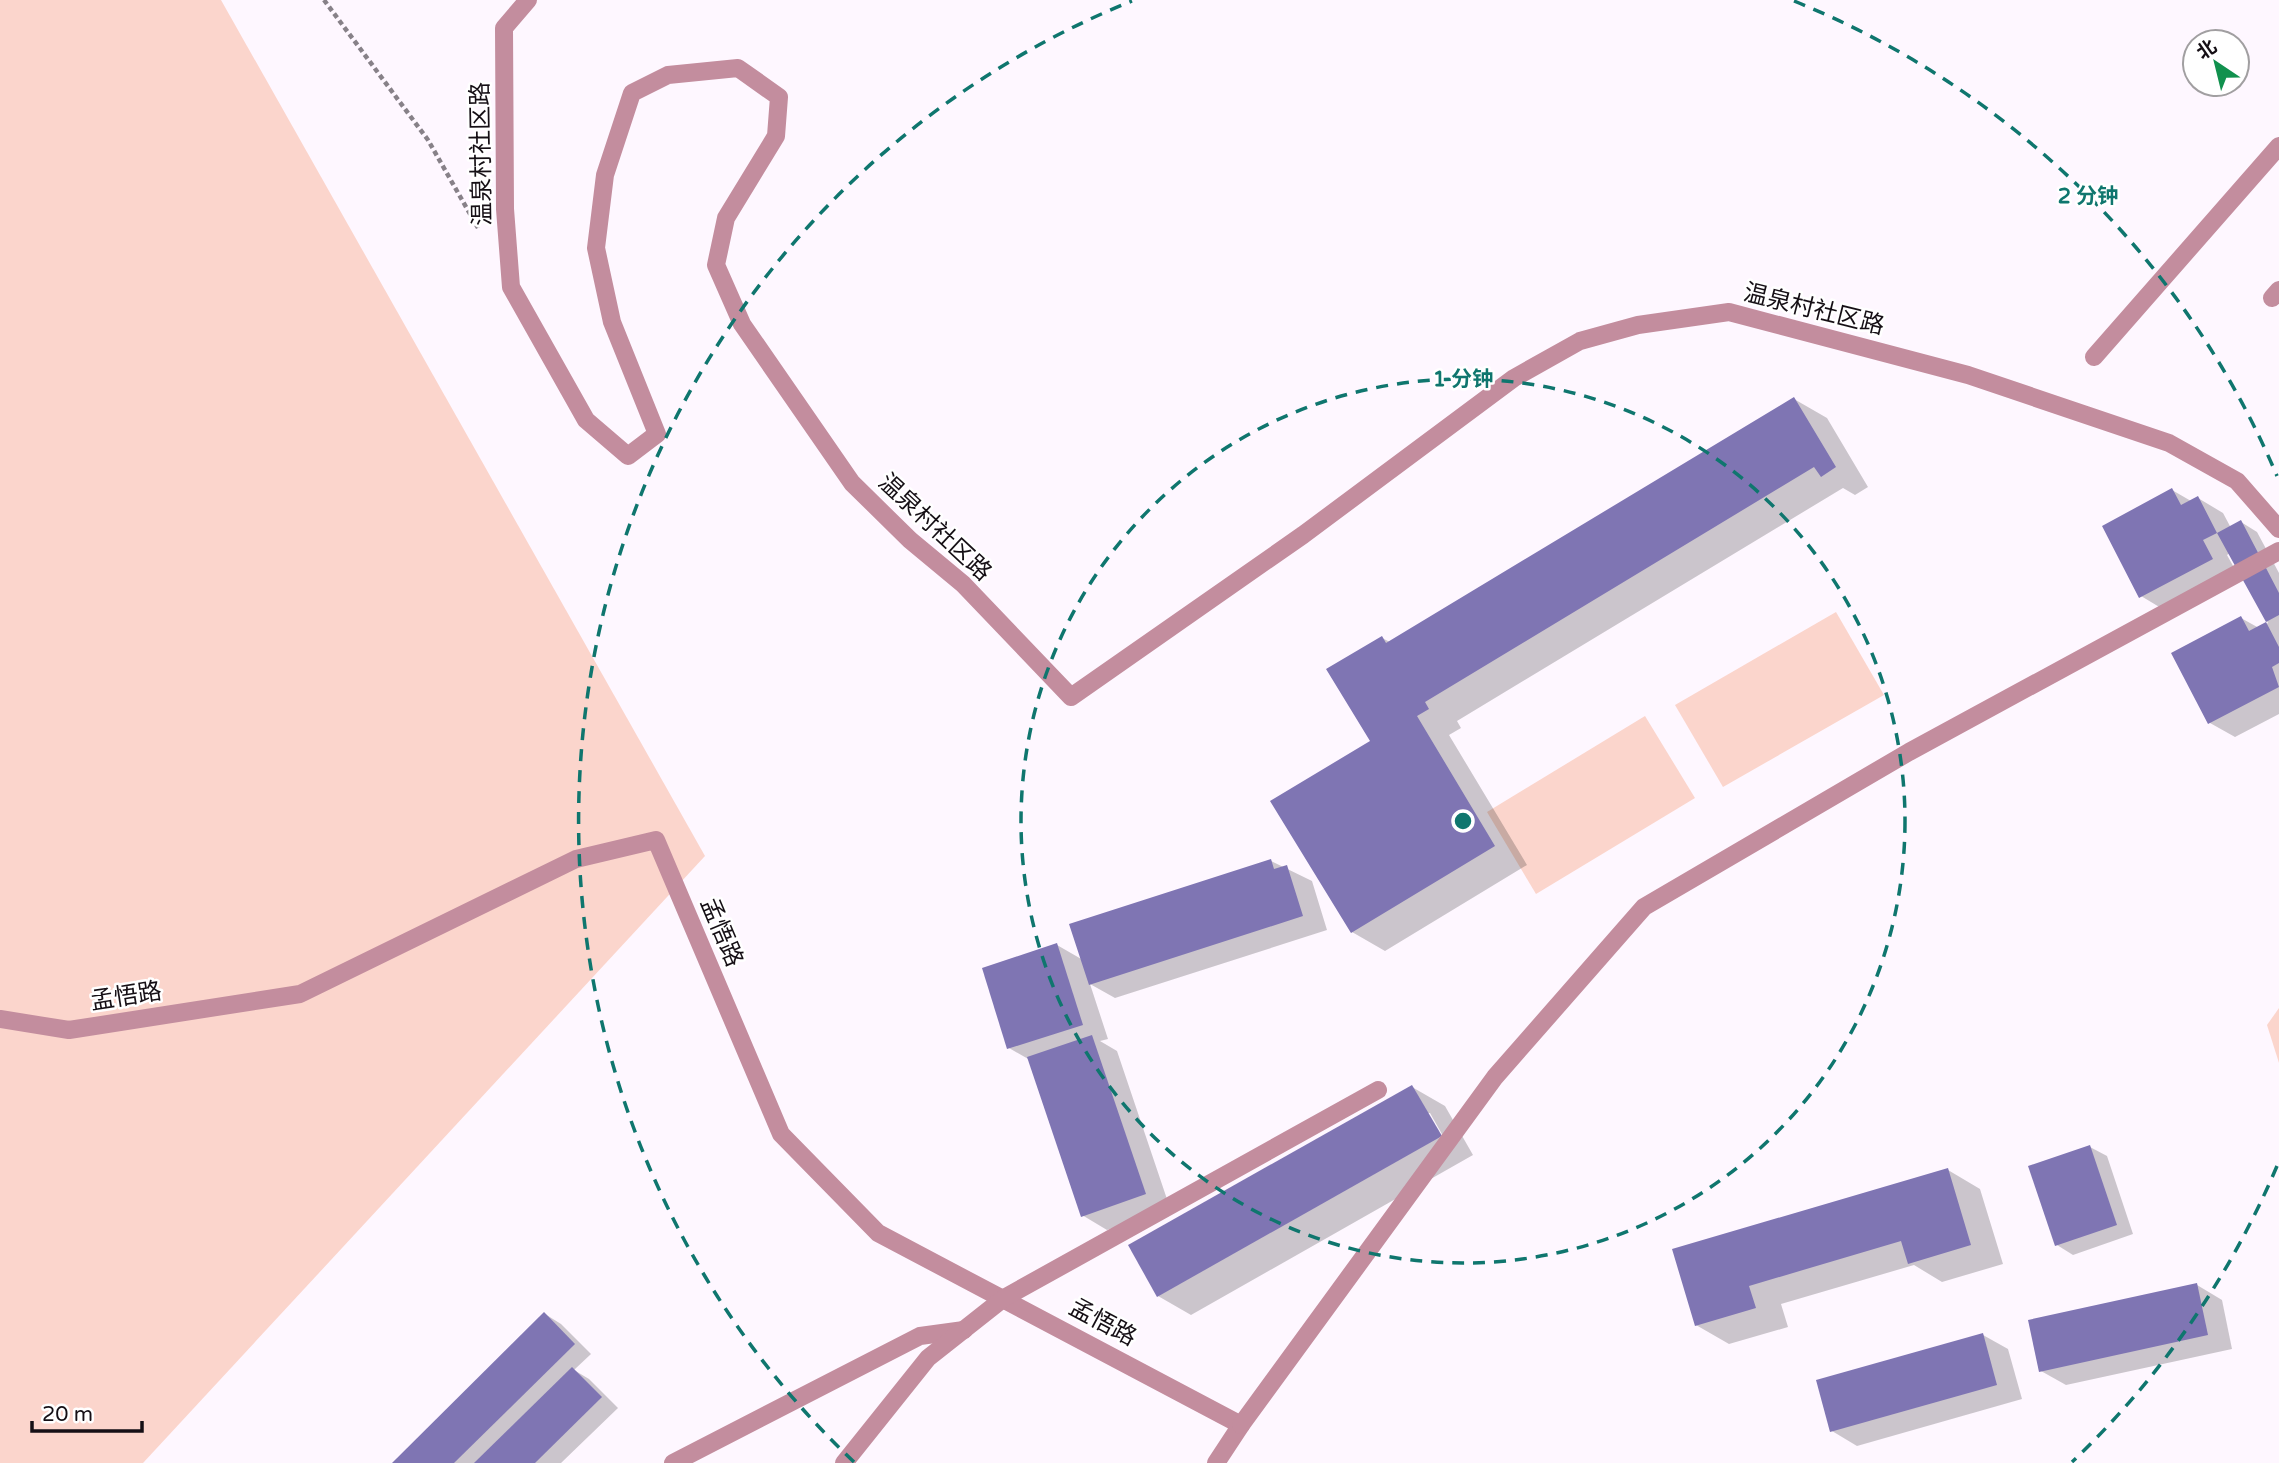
<svg xmlns="http://www.w3.org/2000/svg" width="2279" height="1463" viewBox="0 0 2279 1463" font-family="'Varela Round','Noto Sans SC',sans-serif">
  <style>
    .green { fill: #fbd5cc }
    .shadow { fill: #0003; fill-rule: evenodd }
    .building { fill: #7f75b3 }
    .lines { fill: none; stroke-linecap: round; stroke-linejoin: round }
    .path { stroke: #878188; stroke-width: 4.5; stroke-dasharray: 5 3.5; stroke-linecap: butt }
    .service { stroke: #c38d9e; stroke-width: 18 }
    .minor { stroke: #c38d9e; stroke-width: 18 }
    .ring { fill: none; stroke: #0f766e; stroke-width: 3.5; stroke-dasharray: 12 9 }
    .labels { text-anchor: middle; stroke-width: 5; stroke-linejoin: round; paint-order: stroke }
    .street-label { font-size: 24px; fill: #150f15; stroke: #fff }
    .centre { fill: #0f766e; stroke: #fff; stroke-width: 3.5 }
    .ring-label { font-size: 21px; text-anchor: middle; font-weight: bold; fill: #0f766e; stroke: #fff; stroke-width: 5; stroke-linejoin: round; paint-order: stroke }
  </style>
  <rect width="100%" height="100%" fill="#fef7ff"/>
  <g class="green">
    <polygon points="0,0 221,0 705,856 143,1463 0,1463"/>
    <polygon points="1836,612 1884,695 1723,787 1675,705"/>
    <polygon points="1645,716 1695,798 1536,894 1487,812"/>
    <polygon points="2279,1008 2279,1063 2267,1025"/>
  </g>
  <g class="shadow">
    <polygon points="1794,399 1827,418 1868,487 1855,495 1843,488 1457,721 1461,728 1449,735 1527,865 1385,951 1352,932 1382,638 1390,642"/>
    <polygon points="2172,490 2191,501 2198,498 2223,513 2231,528 2241,522 2257,532 2279,573 2279,714 2235,737 2210,723 2241,618 2259,628 2268,623 2230,553 2227,555 2237,573 2166,611 2141,596"/>
    <polygon points="1271,861 1312,881 1327,930 1115,998 1090,984 1108,1039 1100,1041 1117,1051 1170,1208 1107,1230 1082,1215 1030,1060 1009,1048 1057,945 1083,960"/>
    <path d="M1412 1087 1445 1106 1473 1155 1191 1315 1158 1296ZM1426 1113H1430L1447 1143 1444 1145Z"/>
    <polygon points="2090,1147 2107,1156 2133,1234 2073,1255 2057,1245"/>
    <polygon points="1948,1170 1980,1189 2003,1264 1942,1282 1914,1265 1781,1304 1788,1327 1729,1344 1696,1325 1675,1250"/>
    <polygon points="2197,1285 2222,1300 2232,1349 2066,1385 2041,1371"/>
    <polygon points="545,1314 561,1324 591,1354 574,1370 589,1379 618,1408 561,1463 395,1463"/>
    <polygon points="1983,1335 2008,1349 2022,1399 1857,1446 1832,1431"/>
  </g>
  <g class="building">
    <polygon points="1794,397 1836,467 1821,477 1814,467 1425,702 1429,709 1417,716 1495,846 1351,933 1270,801 1370,741 1326,669 1382,636 1386,643"/>
    <polygon points="2172,488 2181,505 2198,496 2217,533 2203,540 2213,559 2139,598 2102,526"/>
    <polygon points="2241,520 2279,593 2279,615 2266,622 2279,647 2279,663 2272,667 2279,687 2208,724 2171,653 2241,616 2249,631 2266,622 2217,533"/>
    <polygon points="1271,859 1274,869 1287,865 1303,916 1089,985 1069,924"/>
    <polygon points="1057,943 1083,1025 1007,1049 982,968"/>
    <polygon points="1092,1035 1146,1194 1081,1217 1027,1057"/>
    <polygon points="1412,1085 1442,1136 1157,1297 1128,1245"/>
    <polygon points="2090,1145 2117,1225 2055,1246 2028,1166"/>
    <polygon points="1948,1168 1971,1245 1908,1264 1901,1241 1749,1286 1756,1308 1695,1326 1672,1249"/>
    <polygon points="2197,1283 2208,1335 2039,1372 2028,1320"/>
    <polygon points="544,1312 575,1344 454,1463 392,1463"/>
    <polygon points="1983,1333 1997,1385 1830,1432 1816,1380"/>
    <polygon points="572,1367 602,1397 535,1463 474,1463"/>
  </g>
  <g class="lines">
    <polyline class="path" points="324,0 428,140 478,228"/>
    <g class="service">
      <polyline points="2272,298 2279,290"/>
      <polyline points="2094,357 2279,146"/>
    </g>
    <g class="minor">
      <polyline points="528,0 504,28 505,209 511,287 586,420 628,456 657,434 612,322 596,248 605,175 632,93 668,75 738,68 779,97 776,136 726,218 716,265 742,324 852,483 910,540 963,584 1071,697 1303,535 1514,378 1580,341 1638,325 1729,312 1968,375 2169,443 2237,481 2279,529"/>
      <polyline points="0,1019 69,1030 300,994 576,859 656,840 781,1134 878,1233 1241,1425 1216,1463"/>
      <polyline points="1241,1425 1495,1077 1644,907 1909,752 2279,551"/>
      <polyline points="673,1463 920,1336 964,1330"/>
      <polyline points="844,1463 928,1358 1004,1298 1378,1090"/>
    </g>
  </g>
  <g class="ring">
    <circle cx="1463" cy="821" r="442"/>
    <path d="M2277 1166A884 884 0 0 1 2072 1462M854 1462A884 884 0 0 1 1132 1M1794 1A884 884 0 0 1 2277 476"/>
  </g>
  <g class="labels">
    <g class="street-label">
      <text transform="translate(481 154) rotate(-91)" y="8">温泉村社区路</text>
      <text transform="translate(1814 309) rotate(14)" y="8">温泉村社区路</text>
      <text transform="translate(935 527) rotate(43)" y="8">温泉村社区路</text>
      <text transform="translate(722 932) rotate(67)" y="8">孟悟路</text>
      <text transform="translate(126 996) rotate(-9)" y="8">孟悟路</text>
      <text transform="translate(1103 1322) rotate(28)" y="8">孟悟路</text>
    </g>
  </g>
  <circle cx="1463" cy="821" r="10" class="centre"/>
  <g class="ring-label">
    <text x="2088" y="203">2 分钟</text>
    <text x="1463" y="386">1 分钟</text>
  </g>
  <g transform="translate(2216 63) rotate(325)"><circle r="33" fill="#ffffff" stroke="#a19fa1" stroke-width="2"/>
  <path d="M0-5L12 26L0 18L-12 26Z" fill="#11914e"/>
  <text y="-10" font-size="19" font-weight="bold" text-anchor="middle" fill="#150f15">北</text>
  </g>
  <path d="M32 1421v10h110v-10" fill="none" stroke="#150f15" stroke-width="3.5"/>
  <text x="42" y="1421" font-size="21" fill="#150f15" stroke="#ffffff" stroke-width="5" paint-order="stroke">20 m</text>
</svg>
